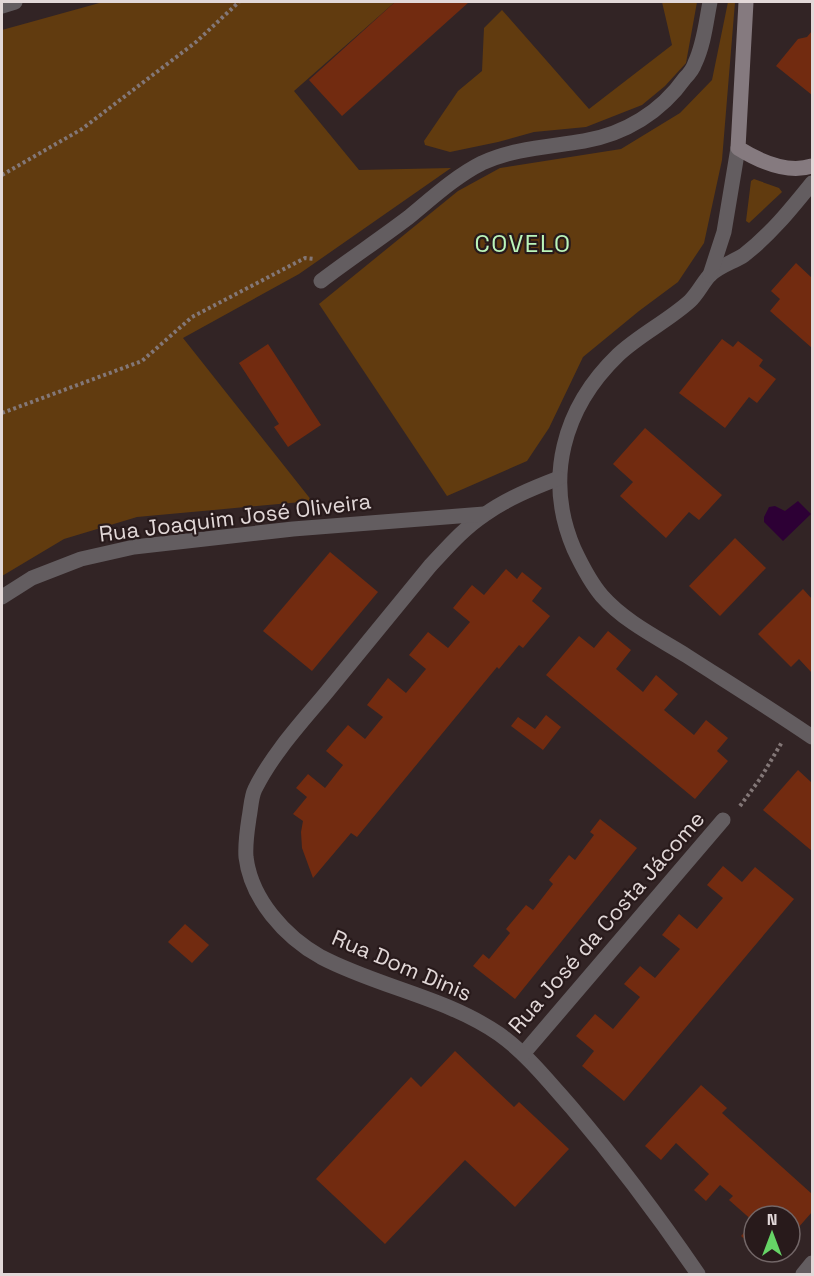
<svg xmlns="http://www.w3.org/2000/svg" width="814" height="1276" viewBox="0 0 814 1276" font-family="'Space Grotesk',sans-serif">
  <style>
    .green { fill: #613b0f }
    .water { fill: #2d0035 }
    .building { fill: #722b10 }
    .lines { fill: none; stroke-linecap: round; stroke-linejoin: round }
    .path { stroke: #837777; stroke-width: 4; stroke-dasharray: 3 3; stroke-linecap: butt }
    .street { stroke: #635d60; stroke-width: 15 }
    .secondary { stroke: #857a7f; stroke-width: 15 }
    .labels { text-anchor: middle; stroke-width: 4.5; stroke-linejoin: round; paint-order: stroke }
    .street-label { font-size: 22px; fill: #e2d8d8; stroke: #281a1b }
    .neighbourhood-label { font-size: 24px; letter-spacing: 1.5px; fill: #bbf5b9; stroke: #281a1b }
  </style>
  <rect width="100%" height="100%" fill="#322425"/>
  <g class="green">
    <polygon points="103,2 395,2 294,91 359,170 451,168 299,274 183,338 312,501 137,517 64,539 2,576 2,30"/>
    <polygon points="662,2 697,2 686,63 665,86 642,105 586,127 534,132 498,142 450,152 425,145 424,141 458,91 482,71 484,28 502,10 589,109 672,45"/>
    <polygon points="728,2 735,2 722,160 704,243 678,282 639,311 583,357 549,428 527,461 447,496 319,304 458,191 500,168 621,149 680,113 712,80"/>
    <polygon points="754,179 779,188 782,192 749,223 746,221 751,181"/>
  </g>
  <polygon class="water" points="798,501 811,514 783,541 764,522 764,517 769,507 775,506 785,511"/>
  <g class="building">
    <polygon points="395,2 469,2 342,116 309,80"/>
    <polygon points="812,31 812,95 776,66 798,39 807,37"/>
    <polygon points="796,263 812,278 812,348 770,311 780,299 771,291"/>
    <polygon points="722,339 733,347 738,341 763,360 759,366 776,379 757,403 749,397 725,428 679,393"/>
    <polygon points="268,344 321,425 288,447 274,427 279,424 239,363"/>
    <polygon points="645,428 722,495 699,520 689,512 666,538 620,496 633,482 613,464"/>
    <polygon points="735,538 766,568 720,616 689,586"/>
    <polygon points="330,552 378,592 312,671 263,631"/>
    <polygon points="506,569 517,579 522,572 542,588 532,601 550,616 523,648 519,645 499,669 497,667 357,837 351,833 313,878 302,848 301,832 303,821 293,814 307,797 296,788 308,774 325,788 343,765 326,751 336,739 348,725 365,739 383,717 367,705 388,678 406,693 426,669 409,655 428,632 448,648 470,622 453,608 472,585 484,595"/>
    <polygon points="803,589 812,599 812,673 799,659 791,667 758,634"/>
    <polygon points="608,631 631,650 616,669 643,692 656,675 678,694 664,710 694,735 706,720 728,738 717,751 728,761 695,799 546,675 579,636 594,648"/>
    <polygon points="546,715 561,727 543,750 511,726 518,717 535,729"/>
    <polygon points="798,770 812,783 812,851 763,810"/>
    <polygon points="600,819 637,848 515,999 473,966 483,954 489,959 510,933 506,929 526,905 533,910 553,884 549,880 569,855 575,860 594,835 590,832"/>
    <polygon points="723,866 742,882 755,867 794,899 624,1101 582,1066 594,1051 576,1036 595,1014 613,1029 640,997 624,984 640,966 655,978 680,949 662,935 679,914 697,929 723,898 707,885"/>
    <polygon points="185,924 209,945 192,963 168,942"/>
    <polygon points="455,1051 514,1107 519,1102 569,1149 515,1207 465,1160 385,1244 316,1179 411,1077 421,1087"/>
    <polygon points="701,1085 727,1108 722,1113 812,1194 812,1212 790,1237 790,1216 754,1216 754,1247 741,1236 754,1222 729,1200 733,1196 720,1185 706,1201 694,1190 709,1174 676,1143 661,1160 645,1146"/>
  </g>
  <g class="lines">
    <g class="path">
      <polyline points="2,175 82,129 196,42 239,2"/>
      <polyline points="2,413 142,361 192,317 305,258 314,259"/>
      <polyline points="740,806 760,779 782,742"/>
    </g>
    <g class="street">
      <polyline points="2,6 15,2"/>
      <path d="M812 183C791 209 771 234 744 255 734 262 718 266 709 276 702 284 698 293 690 301 668 321 639 335 618 355 563 408 544 479 574 549 582 566 590 582 602 596 625 622 658 638 687 656 729 683 771 709 812 737"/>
      <polyline points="710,275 724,232 738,148"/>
      <path d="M321 281C350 259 380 239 409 217 432 198 456 176 482 163 515 148 549 147 584 141 625 134 661 112 685 78 689 74 693 69 695 63 704 44 706 22 710 2"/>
      <path d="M559 478C533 488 506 499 484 515 463 529 447 548 430 566 396 608 361 650 326 693 301 723 273 753 255 789 251 797 251 808 249 818 247 831 245 844 246 857 251 899 285 937 321 957 378 987 445 997 499 1034 527 1054 549 1082 572 1108 617 1161 659 1217 698 1274"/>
      <polyline points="2,597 32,578 81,559 134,547 293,529 484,514"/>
      <polyline points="523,1054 723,820"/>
      <polyline points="803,1274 812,1263"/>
    </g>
    <path class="secondary" d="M746 2 738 148C759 161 787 174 812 166"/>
  </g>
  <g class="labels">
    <g class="street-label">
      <text transform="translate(235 517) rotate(-7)" y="8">Rua Joaquim José Oliveira</text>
      <text transform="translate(606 922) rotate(-49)" y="8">Rua José da Costa Jácome</text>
      <text transform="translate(402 965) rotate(23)" y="8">Rua Dom Dinis</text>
    </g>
    <g class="neighbourhood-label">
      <text x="523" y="252">COVELO</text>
    </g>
  </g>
  <rect width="814" height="1276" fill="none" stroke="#e2d8d8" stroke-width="6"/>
  <g transform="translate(772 1234)"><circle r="28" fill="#281a1b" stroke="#726667" stroke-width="1.5"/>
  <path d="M0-4.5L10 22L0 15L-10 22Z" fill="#66d466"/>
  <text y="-9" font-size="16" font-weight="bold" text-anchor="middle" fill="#e2d8d8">N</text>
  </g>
</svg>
